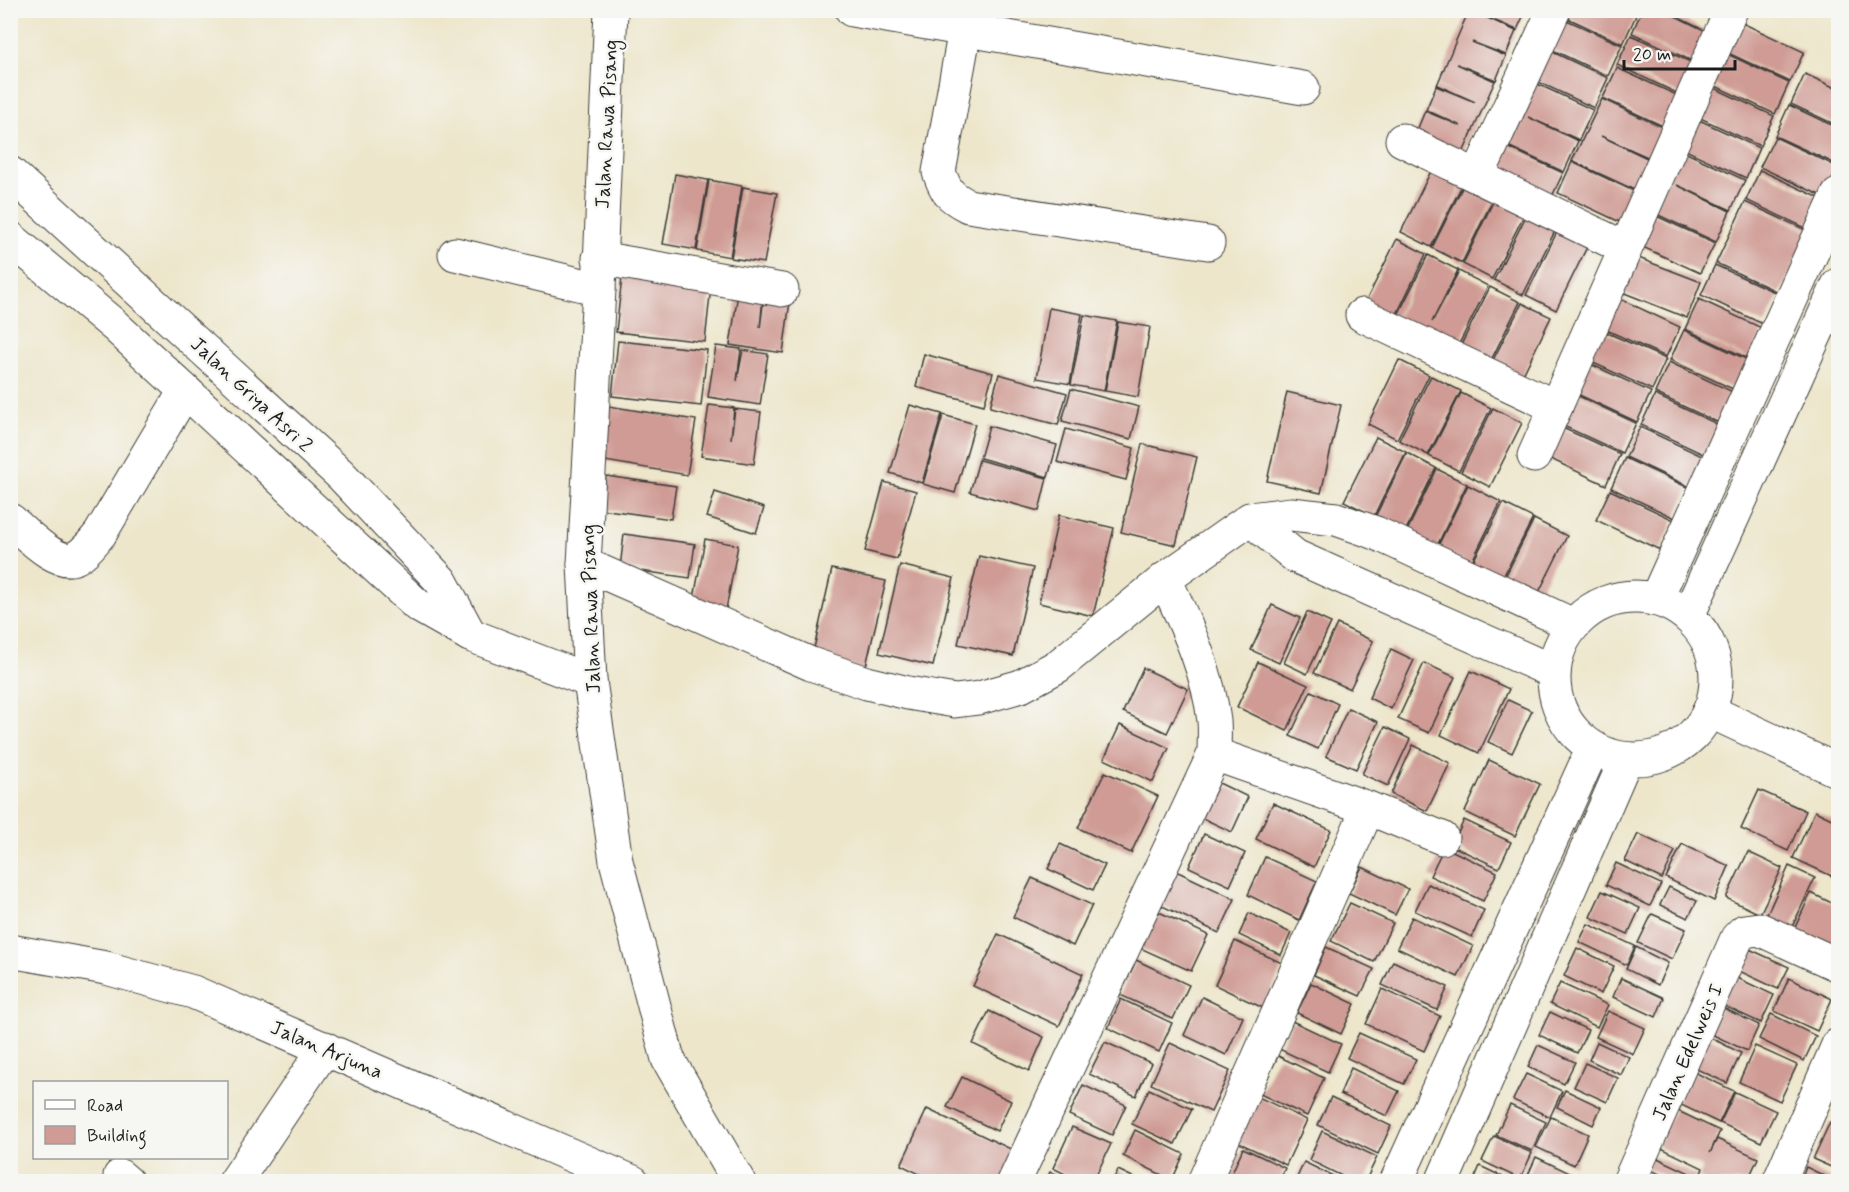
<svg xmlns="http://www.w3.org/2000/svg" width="1849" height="1192" viewBox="0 0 1849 1192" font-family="Mynerve,sans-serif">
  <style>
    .building { fill: #cf9b94 }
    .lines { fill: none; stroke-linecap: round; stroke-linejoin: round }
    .street-casing { stroke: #3b3a36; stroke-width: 35 }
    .secondary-casing { stroke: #3b3a36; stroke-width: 35 }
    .street { stroke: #fff; stroke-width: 33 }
    .secondary { stroke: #fff; stroke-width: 33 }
    .labels { text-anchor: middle; stroke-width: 5; stroke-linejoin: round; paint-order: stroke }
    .street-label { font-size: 20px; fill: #1c1c1c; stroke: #f6f6f2 }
  </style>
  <rect width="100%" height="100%" fill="#f6f6f2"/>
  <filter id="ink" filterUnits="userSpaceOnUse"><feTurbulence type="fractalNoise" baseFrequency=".0167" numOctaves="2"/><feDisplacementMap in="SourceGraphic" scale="12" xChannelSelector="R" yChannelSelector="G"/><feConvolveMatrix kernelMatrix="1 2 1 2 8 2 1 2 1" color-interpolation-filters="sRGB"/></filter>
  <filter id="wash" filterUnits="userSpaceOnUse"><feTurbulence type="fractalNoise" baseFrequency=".008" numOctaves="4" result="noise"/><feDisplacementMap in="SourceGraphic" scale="24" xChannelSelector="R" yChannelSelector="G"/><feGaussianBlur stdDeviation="1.35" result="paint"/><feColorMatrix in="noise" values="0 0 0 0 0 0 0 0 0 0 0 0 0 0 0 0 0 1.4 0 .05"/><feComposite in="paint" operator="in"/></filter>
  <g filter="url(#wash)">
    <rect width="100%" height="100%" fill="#ede6cb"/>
    <g id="blocks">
      <g class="building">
        <polygon points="1469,10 1526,10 1517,30 1479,14 1516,31 1506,55 1472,42 1506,56 1496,80 1457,64 1495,81 1462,155 1415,135 1425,111 1461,126 1426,110 1436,86 1475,102 1437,85"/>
        <polygon points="1560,10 1632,10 1637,13 1623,44 1559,14"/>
        <polygon points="1642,10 1663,10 1710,33 1696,63 1632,33"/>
        <polygon points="1558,16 1622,45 1608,76 1544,46"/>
        <polygon points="1740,22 1804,52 1790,82 1726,52"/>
        <polygon points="1631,35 1695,64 1681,95 1617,65"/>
        <polygon points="1544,48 1608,78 1594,108 1530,78"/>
        <polygon points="1725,53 1789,83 1775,114 1711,84"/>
        <polygon points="1617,68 1681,97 1667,128 1603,98"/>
        <polygon points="1805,74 1838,89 1838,126 1791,104"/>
        <polygon points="1529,80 1593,110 1579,140 1528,117 1578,141 1564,172 1499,142"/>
        <polygon points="1710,86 1774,116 1760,146 1696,116"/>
        <polygon points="1602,99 1666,129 1652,159 1601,136 1651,160 1637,191 1572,161"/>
        <polygon points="1789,105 1838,128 1838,165 1775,136"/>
        <polygon points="1695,118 1759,148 1746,178 1681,148"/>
        <polygon points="1775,137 1838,167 1824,197 1760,167"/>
        <polygon points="1499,143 1563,173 1549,203 1485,173"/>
        <polygon points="1680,150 1745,180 1731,210 1677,185 1730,211 1716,242 1652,212"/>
        <polygon points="1572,162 1636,192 1622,223 1558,193"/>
        <polygon points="1433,167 1463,183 1431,247 1401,232"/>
        <polygon points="1760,170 1824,200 1810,230 1746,200"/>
        <polygon points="675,174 708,180 696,250 663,244"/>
        <polygon points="709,180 742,186 730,257 697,251"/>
        <polygon points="1464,184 1493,199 1462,263 1432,248"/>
        <polygon points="743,187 777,193 764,263 731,258"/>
        <polygon points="1494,200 1524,215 1492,279 1463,264"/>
        <polygon points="1745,202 1810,232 1780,293 1716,263"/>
        <polygon points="1650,213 1715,243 1700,273 1636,244"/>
        <polygon points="1526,216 1555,231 1523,295 1494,280"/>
        <polygon points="1557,232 1587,247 1556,310 1526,295"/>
        <polygon points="1397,239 1426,254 1395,318 1365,303"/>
        <polygon points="1428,255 1458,270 1432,322 1459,271 1488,286 1456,350 1396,319"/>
        <polygon points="1636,257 1701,282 1687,318 1622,292"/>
        <polygon points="1715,265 1779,294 1765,325 1701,295"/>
        <polygon points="622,277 711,286 705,342 616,332"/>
        <polygon points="1490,287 1520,302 1488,366 1458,351"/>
        <polygon points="738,293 763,297 760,328 764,297 790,301 783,353 730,345"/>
        <polygon points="1616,297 1680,327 1666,357 1602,328"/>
        <polygon points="1699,299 1764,329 1749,359 1685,329"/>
        <polygon points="1522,303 1551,317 1520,381 1490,366"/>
        <polygon points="1049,308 1082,314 1070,384 1037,378"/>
        <polygon points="1084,315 1117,321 1104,391 1071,385"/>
        <polygon points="1118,322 1150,327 1138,397 1105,391"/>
        <polygon points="1601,330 1666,359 1652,390 1587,360"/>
        <polygon points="1684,330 1748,360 1735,390 1670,360"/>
        <polygon points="618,341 707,350 701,406 612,396"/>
        <polygon points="716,346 741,349 737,381 743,350 768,354 760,405 708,397"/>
        <polygon points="924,354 993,373 984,405 916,387"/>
        <polygon points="1399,360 1429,375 1397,439 1368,424"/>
        <polygon points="1586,362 1651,392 1637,422 1573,392"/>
        <polygon points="1669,362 1733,392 1719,423 1655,393"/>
        <polygon points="999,374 1067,393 1058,425 990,407"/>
        <polygon points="1431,376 1461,391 1428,455 1399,440"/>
        <polygon points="1071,389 1139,407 1131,439 1062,421"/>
        <polygon points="1287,392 1341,405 1321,493 1267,481"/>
        <polygon points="1461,393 1491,408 1459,471 1429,456"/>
        <polygon points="1572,393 1636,423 1622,453 1557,423"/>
        <polygon points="1655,395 1719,425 1705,455 1641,425"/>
        <polygon points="709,405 734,408 731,439 735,409 761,412 754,464 701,456"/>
        <polygon points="910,405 942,414 922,483 890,473"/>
        <polygon points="608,406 696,420 687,475 599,460"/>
        <polygon points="1493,408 1522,423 1490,487 1461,472"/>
        <polygon points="943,415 975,424 955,493 923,484"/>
        <polygon points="1556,425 1620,454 1606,485 1542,455"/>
        <polygon points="989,426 1057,445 1048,477 980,458"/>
        <polygon points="1640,427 1704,457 1690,487 1626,457"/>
        <polygon points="1066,429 1134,448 1126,480 1057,462"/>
        <polygon points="1376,437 1406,452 1374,516 1344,501"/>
        <polygon points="1142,444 1197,457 1176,545 1121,532"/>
        <polygon points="1407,453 1436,468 1405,532 1375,517"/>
        <polygon points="1625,458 1689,488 1675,518 1611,488"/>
        <polygon points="979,460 1047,478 1039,511 970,492"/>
        <polygon points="1437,469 1467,484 1436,548 1406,533"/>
        <polygon points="606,476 676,486 671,519 601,509"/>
        <polygon points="884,482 916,491 897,559 865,551"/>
        <polygon points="1468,485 1501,502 1470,565 1437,548"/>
        <polygon points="1610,490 1674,520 1660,550 1596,520"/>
        <polygon points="715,492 764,508 756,533 707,517"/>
        <polygon points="1503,503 1533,518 1501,581 1471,566"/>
        <polygon points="1059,515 1114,528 1093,616 1039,603"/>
        <polygon points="1534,519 1567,536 1536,598 1503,581"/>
        <polygon points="624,534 695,544 690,578 620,568"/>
        <polygon points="705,539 738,545 725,615 692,609"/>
        <polygon points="979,556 1033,568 1013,656 958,644"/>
        <polygon points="900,565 954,578 933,666 879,653"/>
        <polygon points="832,569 886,581 865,670 812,657"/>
        <polygon points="1272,605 1300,618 1279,663 1251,650"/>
        <polygon points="1307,612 1331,623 1307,674 1284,663"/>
        <polygon points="1337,624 1373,641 1350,689 1314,673"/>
        <polygon points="1391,649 1414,660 1391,709 1369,698"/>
        <polygon points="1258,662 1308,685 1287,731 1237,707"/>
        <polygon points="1424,663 1455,677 1429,733 1398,719"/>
        <polygon points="1143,668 1188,689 1167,733 1123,712"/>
        <polygon points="1471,671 1509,689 1479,753 1441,735"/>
        <polygon points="1311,691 1338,704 1318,749 1290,736"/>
        <polygon points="1508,700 1532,711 1512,753 1488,742"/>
        <polygon points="1348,708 1378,722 1356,769 1326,756"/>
        <polygon points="1120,725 1169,748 1153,782 1104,759"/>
        <polygon points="1385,727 1410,739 1388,786 1362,774"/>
        <polygon points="1413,745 1450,763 1427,811 1391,794"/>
        <polygon points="1489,760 1540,784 1515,836 1465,812"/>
        <polygon points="1105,772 1158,796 1131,853 1078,828"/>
        <polygon points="1219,783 1248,797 1232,832 1202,818"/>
        <polygon points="1759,790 1806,811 1788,851 1741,829"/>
        <polygon points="1273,803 1331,830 1314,867 1256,839"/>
        <polygon points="1815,811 1838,822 1838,879 1793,858"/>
        <polygon points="1464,820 1511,842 1499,868 1452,846"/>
        <polygon points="1204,834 1245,853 1230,886 1189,867"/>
        <polygon points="1638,834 1675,851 1662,879 1625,861"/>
        <polygon points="1060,844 1105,865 1093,890 1048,869"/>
        <polygon points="1682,844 1729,866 1714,901 1666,878"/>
        <polygon points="1444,847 1497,872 1483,901 1430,876"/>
        <polygon points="1748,852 1782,868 1760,914 1726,898"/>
        <polygon points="1265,857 1317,881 1299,920 1248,895"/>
        <polygon points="1616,863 1661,884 1650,906 1606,885"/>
        <polygon points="1789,866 1815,878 1791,929 1766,917"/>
        <polygon points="1362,867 1408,889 1395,915 1349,893"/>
        <polygon points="1176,871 1235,899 1219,933 1160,905"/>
        <polygon points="1032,878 1092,905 1073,946 1013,917"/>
        <polygon points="1428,884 1484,910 1472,937 1415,911"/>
        <polygon points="1669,887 1697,901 1688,918 1660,905"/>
        <polygon points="1602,891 1640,908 1628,934 1590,917"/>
        <polygon points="1811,893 1838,906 1838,956 1792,934"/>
        <polygon points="1350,903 1393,923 1374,962 1331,941"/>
        <polygon points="1157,911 1208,935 1191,971 1140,948"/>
        <polygon points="1249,913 1291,933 1281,955 1239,935"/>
        <polygon points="1652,914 1686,929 1672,959 1638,943"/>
        <polygon points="1412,917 1473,946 1458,977 1397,948"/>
        <polygon points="1588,924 1635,946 1627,965 1579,942"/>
        <polygon points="998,934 1083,974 1059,1026 973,986"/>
        <polygon points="1235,941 1284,964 1263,1008 1215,985"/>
        <polygon points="1326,947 1374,969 1360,996 1314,975"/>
        <polygon points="1636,947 1668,963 1658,985 1626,969"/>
        <polygon points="1577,948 1614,966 1601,994 1564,976"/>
        <polygon points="1747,948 1789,967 1778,989 1737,970"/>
        <polygon points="1136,960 1189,985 1173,1019 1120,995"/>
        <polygon points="1393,961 1448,987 1437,1010 1382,985"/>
        <polygon points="1733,976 1774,995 1761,1023 1720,1004"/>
        <polygon points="1621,978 1664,998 1656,1017 1613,997"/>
        <polygon points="1789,978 1832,999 1817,1031 1774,1011"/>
        <polygon points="1311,983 1355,1004 1341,1034 1297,1013"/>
        <polygon points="1560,983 1608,1005 1597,1027 1550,1004"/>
        <polygon points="1382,989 1440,1016 1424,1051 1366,1024"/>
        <polygon points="1202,997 1243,1017 1226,1055 1184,1035"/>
        <polygon points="1121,999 1172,1023 1159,1052 1108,1028"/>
        <polygon points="1721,1007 1759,1025 1747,1051 1709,1033"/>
        <polygon points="989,1011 1044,1037 1029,1071 973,1044"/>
        <polygon points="1608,1011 1645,1028 1633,1054 1596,1037"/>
        <polygon points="1550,1012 1588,1030 1577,1053 1539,1035"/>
        <polygon points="1771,1014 1816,1036 1804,1061 1759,1039"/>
        <polygon points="1292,1021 1341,1044 1328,1072 1279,1049"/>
        <polygon points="1359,1033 1416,1059 1404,1084 1347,1058"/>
        <polygon points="1707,1036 1741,1053 1727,1083 1692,1067"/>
        <polygon points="1105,1042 1151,1063 1136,1096 1089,1074"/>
        <polygon points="1597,1042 1629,1057 1621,1075 1589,1060"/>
        <polygon points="1170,1043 1230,1071 1211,1112 1151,1084"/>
        <polygon points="1538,1045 1575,1062 1564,1084 1528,1067"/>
        <polygon points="1755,1046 1797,1065 1780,1101 1739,1082"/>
        <polygon points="1278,1056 1324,1078 1307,1116 1260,1094"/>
        <polygon points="1585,1063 1618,1078 1607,1102 1574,1087"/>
        <polygon points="1351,1068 1399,1091 1387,1116 1340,1094"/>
        <polygon points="1692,1071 1734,1091 1719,1123 1677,1103"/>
        <polygon points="1526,1074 1562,1091 1550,1117 1513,1100"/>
        <polygon points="962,1077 1011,1101 997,1131 947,1107"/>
        <polygon points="1083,1085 1126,1105 1112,1135 1069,1115"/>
        <polygon points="1149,1089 1192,1109 1175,1144 1132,1124"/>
        <polygon points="1565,1090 1601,1107 1593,1125 1557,1107"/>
        <polygon points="1735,1092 1776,1111 1761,1142 1720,1123"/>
        <polygon points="1254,1095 1307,1120 1286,1165 1233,1140"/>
        <polygon points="1331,1097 1391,1126 1378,1154 1318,1125"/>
        <polygon points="1510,1105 1546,1122 1532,1151 1496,1135"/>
        <polygon points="927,1109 1015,1151 1001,1182 936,1182 901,1165"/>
        <polygon points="1674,1109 1720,1131 1710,1153 1717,1139 1758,1158 1747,1182 1707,1182 1699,1178 1703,1168 1657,1146"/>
        <polygon points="1551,1117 1588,1134 1574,1165 1536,1147"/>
        <polygon points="1830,1122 1838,1126 1838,1170 1813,1159"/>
        <polygon points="1072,1127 1111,1144 1093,1182 1081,1182 1053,1168"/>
        <polygon points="1135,1130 1184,1154 1172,1180 1123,1156"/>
        <polygon points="1322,1131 1377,1157 1365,1182 1354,1182 1309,1160"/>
        <polygon points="1494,1136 1532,1153 1520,1179 1482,1161"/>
        <polygon points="1243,1148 1285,1168 1279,1182 1228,1182"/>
        <polygon points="1653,1156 1696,1176 1693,1182 1676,1182 1647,1168"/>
        <polygon points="1536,1157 1574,1175 1571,1182 1525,1182"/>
        <polygon points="1304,1162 1345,1182 1295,1182"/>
        <polygon points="1480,1166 1514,1182 1473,1182"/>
        <polygon points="1806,1167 1837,1182 1800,1182"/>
        <polygon points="1118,1170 1143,1182 1112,1182"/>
        <polygon points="1050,1172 1071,1182 1045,1182"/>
      </g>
    </g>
  </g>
  <g filter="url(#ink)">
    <use href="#blocks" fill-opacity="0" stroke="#3b3a36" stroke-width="1.5"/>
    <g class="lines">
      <defs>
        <g id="street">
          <polyline points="852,10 1303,88"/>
          <path d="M965 30 939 172C946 192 949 196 968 206L1208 243"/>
          <polyline points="1402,140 1625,248"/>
          <polyline points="1478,175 1554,10"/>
          <polyline points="455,254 599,289"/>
          <polyline points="599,258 782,290"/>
          <polyline points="1362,315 1556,407"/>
          <polyline points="1534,456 1731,10"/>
          <polyline points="1250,519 1295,556 1554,672"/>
          <path d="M10 520C25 532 57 568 77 557 87 551 93 542 100 534L185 391"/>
          <polyline points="584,564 811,664 867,683 908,693 955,701 979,698 1021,686 1058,666 1165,579 1250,519 1291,514 1336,519 1376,533 1573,625"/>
          <circle cx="1635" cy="678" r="81"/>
          <polyline points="1656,599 1838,195"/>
          <polyline points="1688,616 1838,285"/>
          <polyline points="1709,711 1838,771"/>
          <polyline points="1214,754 1368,808 1442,838"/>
          <polyline points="120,1176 127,1182"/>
          <polyline points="235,1182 325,1048"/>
          <path d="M1014 1182 1214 754C1214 743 1215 731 1214 721 1208 670 1186 625 1165 579"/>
          <polyline points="1204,1182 1368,808"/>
          <polyline points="1396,1182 1593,748"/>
          <polyline points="1442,1182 1626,759"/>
          <polyline points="1629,1182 1737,938 1744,931 1759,929 1838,965"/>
          <polyline points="1779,1182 1838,1045"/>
        </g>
        <g id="secondary">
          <polyline points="611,10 599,289 584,564 590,681 616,861 668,1059 739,1182"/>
          <polyline points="10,173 341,475 441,581 470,635"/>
          <polyline points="10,238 114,325 417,605 470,635 590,681"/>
          <polyline points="10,951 106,968 193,992 633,1182"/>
        </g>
      </defs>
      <use href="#street" class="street-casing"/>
      <use href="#secondary" class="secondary-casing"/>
      <use href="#street" class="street"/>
      <use href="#secondary" class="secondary"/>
    </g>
  </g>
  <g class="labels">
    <g class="street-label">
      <text transform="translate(606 124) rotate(-87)" y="7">Jalan Rawa Pisang</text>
      <text transform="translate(252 394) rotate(43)" y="7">Jalan Griya Asri 2</text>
      <text transform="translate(590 609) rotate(-92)" y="7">Jalan Rawa Pisang</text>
      <text transform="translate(327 1049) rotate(23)" y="7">Jalan Arjuna</text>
      <text transform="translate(1687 1052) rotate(-66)" y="7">Jalan Edelweis I</text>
    </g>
  </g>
  <rect width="1849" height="1192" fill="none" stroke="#f6f6f2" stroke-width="36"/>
  <rect x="33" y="1081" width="195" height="78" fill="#f6f6f2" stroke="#9f9f9c" stroke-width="1.5"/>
  <rect x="45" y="1100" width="30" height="9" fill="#ffffff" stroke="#9f9f9c" stroke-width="1.5"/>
  <text x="87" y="1111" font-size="18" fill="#1c1c1c">Road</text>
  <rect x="45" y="1126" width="30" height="18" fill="#cf9b94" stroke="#9f9f9c" stroke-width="1.5"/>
  <text x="87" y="1141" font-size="18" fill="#1c1c1c">Building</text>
  <path d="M1624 60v9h111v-9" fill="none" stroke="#1c1c1c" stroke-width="3"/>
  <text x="1633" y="60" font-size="18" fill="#1c1c1c" stroke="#f6f6f2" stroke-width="4.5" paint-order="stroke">20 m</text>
</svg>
